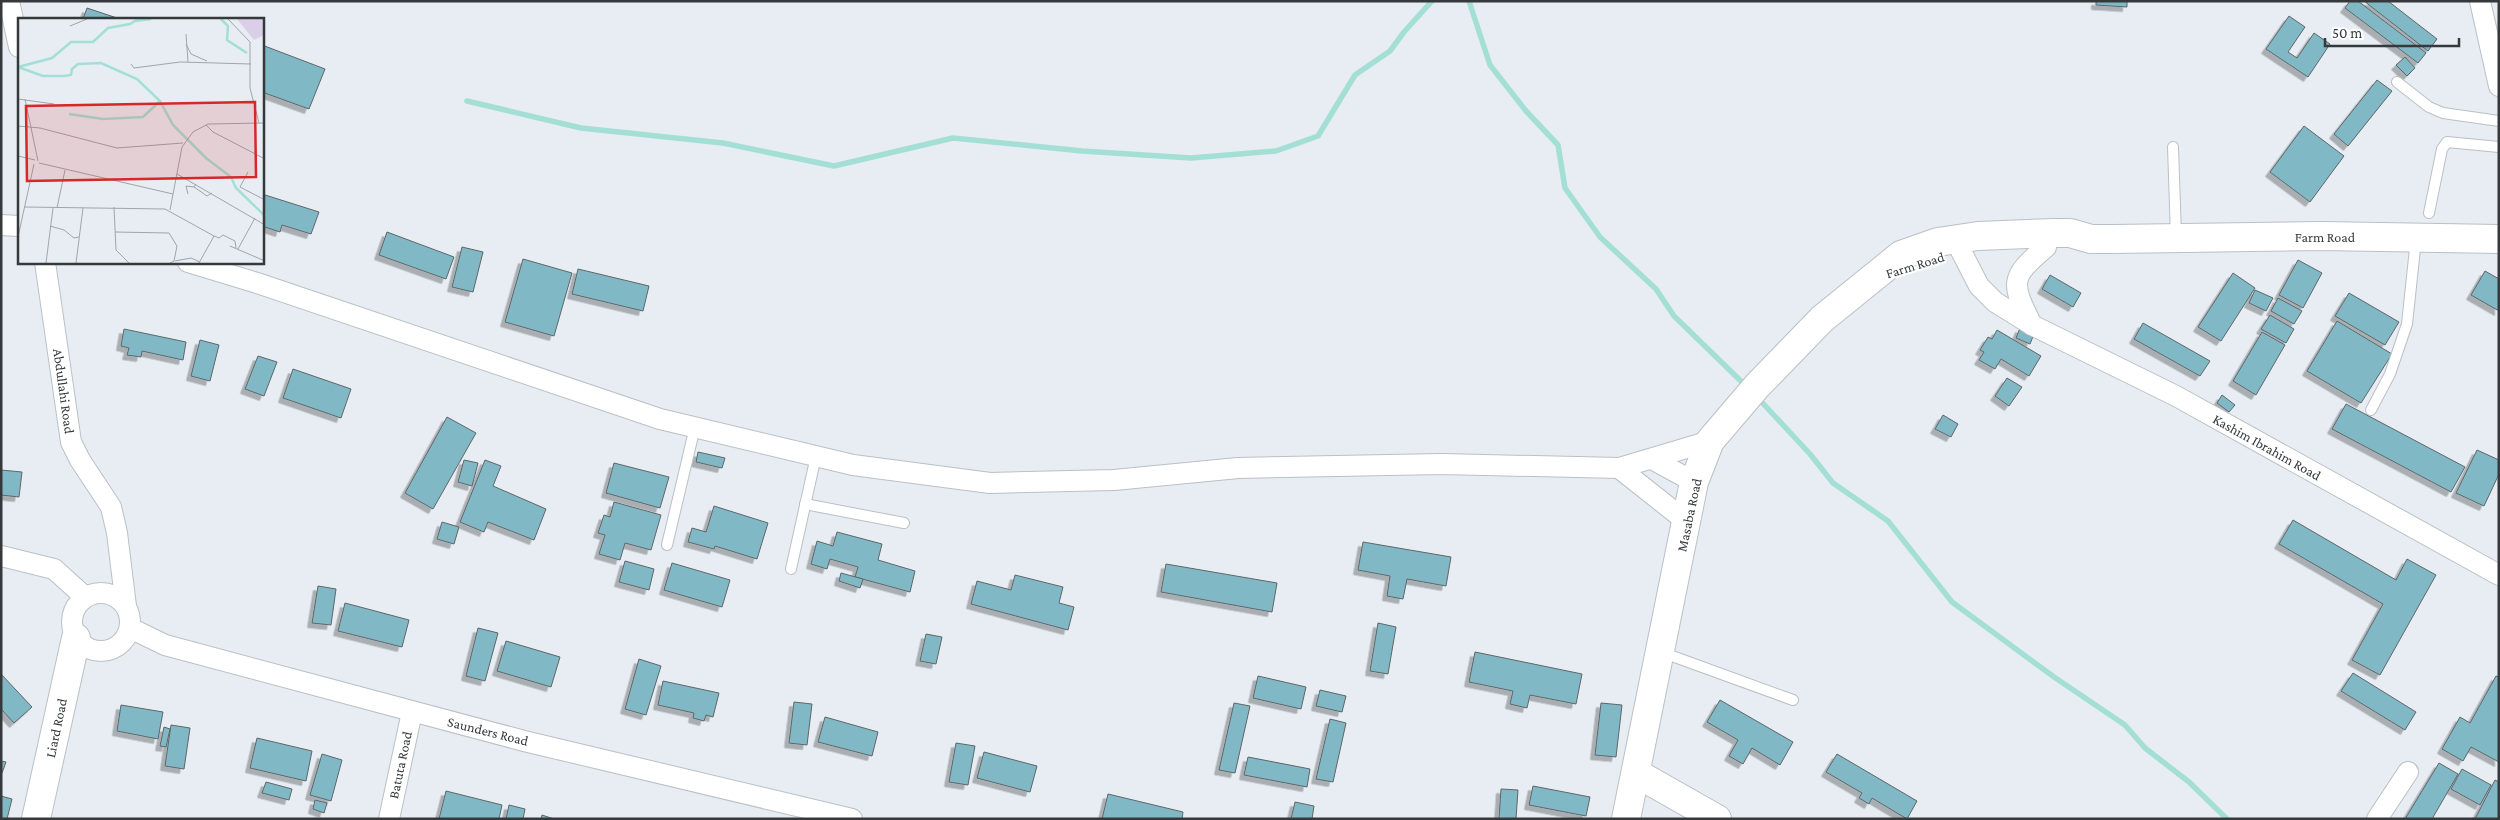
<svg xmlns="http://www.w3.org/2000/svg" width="2500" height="820" viewBox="0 0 2500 820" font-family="'Crimson Pro',serif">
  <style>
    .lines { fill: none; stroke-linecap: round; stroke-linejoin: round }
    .stream { stroke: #a4dfd5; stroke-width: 5.5 }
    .building { fill: #80b8c6; stroke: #5e6668; filter: url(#shadow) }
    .lane-casing { stroke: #bac0c5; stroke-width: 12 }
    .street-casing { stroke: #bac0c5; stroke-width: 22 }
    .secondary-casing { stroke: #bac0c5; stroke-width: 30 }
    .lane { stroke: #fff; stroke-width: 10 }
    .street { stroke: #fff; stroke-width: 20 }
    .secondary { stroke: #fff; stroke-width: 28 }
    .labels { text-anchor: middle; stroke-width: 4.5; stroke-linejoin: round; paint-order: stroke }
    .street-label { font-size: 14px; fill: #36393b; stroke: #fff }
    .inset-river { fill: none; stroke: #a4dfd5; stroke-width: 2.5 }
    .inset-road { fill: none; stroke: #a0a5a9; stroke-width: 1 }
    .view { fill: #d62828; fill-opacity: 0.15; stroke: #d62828; stroke-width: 2.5 }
    .inset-edge { fill: none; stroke: #36393b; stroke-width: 2.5 }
  </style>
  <defs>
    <filter id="shadow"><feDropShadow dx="-4.5" dy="4.5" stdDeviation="0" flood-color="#0004"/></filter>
  </defs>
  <rect width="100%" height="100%" fill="#e7edf3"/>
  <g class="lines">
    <g class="stream">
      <polyline points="1469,1 1490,65 1526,111 1558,145 1565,188 1600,237 1656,289 1674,316 1746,386"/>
      <polyline points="467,101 581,128 723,143 834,166 953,138 1082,151 1191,158 1276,151 1318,136 1355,75 1390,51 1404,32 1432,1"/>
      <polyline points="1758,398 1810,454 1833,483 1888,521 1952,602 2054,677 2125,725 2145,748 2189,782 2227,819"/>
    </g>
  </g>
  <g class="building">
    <polygon points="2096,1 2127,1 2127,7 2096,5"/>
    <polygon points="2350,1 2358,1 2426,53 2418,63 2345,8"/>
    <polygon points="2364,1 2388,1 2437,39 2428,51"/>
    <polygon points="87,8 120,19 83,19"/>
    <polygon points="2289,16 2305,27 2288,52 2297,58 2314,33 2330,44 2308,77 2266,49"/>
    <polygon points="262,45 325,69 309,109 262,92"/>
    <polygon points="2405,57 2415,68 2407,76 2396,65"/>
    <polygon points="2377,80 2392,91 2348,146 2334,134"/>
    <polygon points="2304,126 2344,156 2310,202 2270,172"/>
    <polygon points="262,194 319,212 311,234 282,225 280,232 262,226"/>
    <polygon points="387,232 454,257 446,279 379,255"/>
    <polygon points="462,247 483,252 473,292 452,287"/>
    <polygon points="523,259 572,273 554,336 505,322"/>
    <polygon points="2298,260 2322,273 2303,308 2279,295"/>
    <polygon points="578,269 649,286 643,311 572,294"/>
    <polygon points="2485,271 2499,279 2499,311 2471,295"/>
    <polygon points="2233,273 2255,288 2221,341 2198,327"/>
    <polygon points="2050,275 2081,293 2073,307 2042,289"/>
    <polygon points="2255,290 2273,298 2266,311 2249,303"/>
    <polygon points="2349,293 2399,322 2385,345 2335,316"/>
    <polygon points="2278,298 2302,311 2294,324 2271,311"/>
    <polygon points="2270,315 2294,329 2286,343 2261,329"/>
    <polygon points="2337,321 2392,354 2361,403 2307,371"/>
    <polygon points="2143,323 2210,361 2200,376 2134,339"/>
    <polygon points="2020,328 2034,334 2030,344 2016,338"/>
    <polygon points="124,329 186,342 183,360 142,351 141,357 127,355 129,348 121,346"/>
    <polygon points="1997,330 2041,356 2029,376 2001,359 1995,369 1979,360 1984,352 1980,350 1988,337 1992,339"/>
    <polygon points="2262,332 2285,345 2256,395 2233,381"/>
    <polygon points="200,340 219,345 210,381 191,376"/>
    <polygon points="258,356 277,362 264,396 245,389"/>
    <polygon points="293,369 351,389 341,418 283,398"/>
    <polygon points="2007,378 2022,387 2009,406 1995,396"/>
    <polygon points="2222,395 2235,405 2229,412 2217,403"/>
    <polygon points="2346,404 2465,467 2451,492 2332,429"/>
    <polygon points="1943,415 1958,424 1951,437 1935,429"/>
    <polygon points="447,417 476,433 433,509 405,493"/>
    <polygon points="2477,450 2499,460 2499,474 2484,506 2456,493"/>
    <polygon points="698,452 725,458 722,468 696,462"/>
    <polygon points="464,460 478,463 472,486 458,482"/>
    <polygon points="485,460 501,466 493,486 546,509 534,540 488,522 484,532 460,522"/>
    <polygon points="614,463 669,477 660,508 606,493"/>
    <polygon points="1,470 22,472 19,497 1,495"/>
    <polygon points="614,502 661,515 651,550 625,543 620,560 599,554 605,535 598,533 604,515 610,517"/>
    <polygon points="714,506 768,523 757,559 715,546 714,549 688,542 692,528 706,532"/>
    <polygon points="2293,520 2396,580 2407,559 2436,575 2380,675 2352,660 2383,604 2279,544"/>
    <polygon points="442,522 459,527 454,544 437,539"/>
    <polygon points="837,532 882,544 878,560 915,571 910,592 855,577 858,567 830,559 827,569 811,564 817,541 833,546"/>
    <polygon points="1363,542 1451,557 1446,586 1407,579 1403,599 1387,596 1390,576 1358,570"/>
    <polygon points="625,561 654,569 649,590 619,582"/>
    <polygon points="672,563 730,580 722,607 664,590"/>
    <polygon points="1166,564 1277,583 1272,612 1161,592"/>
    <polygon points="841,573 863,579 860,588 839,581"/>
    <polygon points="1015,575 1063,587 1059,603 1074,607 1068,630 971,604 977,581 1011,590"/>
    <polygon points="318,586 336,589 331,625 312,623"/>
    <polygon points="345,603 409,620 402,647 338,631"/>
    <polygon points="1378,623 1396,627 1388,674 1370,671"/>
    <polygon points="478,628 498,633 485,681 466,676"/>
    <polygon points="926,634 942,637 936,664 920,661"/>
    <polygon points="506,641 560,657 551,687 497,671"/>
    <polygon points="1475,652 1582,674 1576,704 1530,695 1527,708 1510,704 1513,691 1469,682"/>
    <polygon points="639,659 661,666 646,715 625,709"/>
    <polygon points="2353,673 2416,712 2405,730 2341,691"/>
    <polygon points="1,674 32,707 14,723 1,709"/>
    <polygon points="1258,676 1306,687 1301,709 1253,698"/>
    <polygon points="2496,676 2499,677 2499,762 2471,747 2463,761 2442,749 2460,717 2470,723"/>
    <polygon points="663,681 719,693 713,717 706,715 704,721 693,718 694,713 658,705"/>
    <polygon points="1320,690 1346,696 1342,712 1316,706"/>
    <polygon points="1720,700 1793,742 1780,765 1752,748 1743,764 1729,756 1738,740 1707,722"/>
    <polygon points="794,702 812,704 807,745 789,743"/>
    <polygon points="1234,703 1250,706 1235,773 1219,770"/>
    <polygon points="1601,703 1622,705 1616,757 1595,755"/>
    <polygon points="121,705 163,712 158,739 117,731"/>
    <polygon points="825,717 878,732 872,756 818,742"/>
    <polygon points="1330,719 1346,723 1333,782 1316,779"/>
    <polygon points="171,725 190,728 184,769 165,766"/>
    <polygon points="164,727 170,729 166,747 160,746"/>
    <polygon points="257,738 312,751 306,781 250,768"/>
    <polygon points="956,743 975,746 968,785 949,782"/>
    <polygon points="984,752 1037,766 1030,792 977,778"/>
    <polygon points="322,754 342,760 331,801 310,795"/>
    <polygon points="1837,754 1917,801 1907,819 1872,798 1869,804 1859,798 1862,793 1826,772"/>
    <polygon points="1248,757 1310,769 1307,787 1244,775"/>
    <polygon points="1,761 6,762 2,773 1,773"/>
    <polygon points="2439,763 2458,774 2432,819 2405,819"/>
    <polygon points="2462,769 2491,785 2480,805 2451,789"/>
    <polygon points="2495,780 2499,782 2499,819 2475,819"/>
    <polygon points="266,782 292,789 289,800 262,793"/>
    <polygon points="1533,786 1590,797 1586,816 1529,805"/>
    <polygon points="1501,789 1518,790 1516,819 1499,819"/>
    <polygon points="446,791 502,805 499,819 439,819"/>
    <polygon points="1108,794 1183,812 1182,819 1102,819"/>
    <polygon points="1,796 12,799 7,819 1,819"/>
    <polygon points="315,800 327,803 324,813 313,809"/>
    <polygon points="1295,802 1314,806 1312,819 1291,819"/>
    <polygon points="509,805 525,809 523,819 506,819"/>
    <polygon points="542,815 554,819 541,819"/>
  </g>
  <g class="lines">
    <defs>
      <g id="lane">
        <polyline points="2397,82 2429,107 2443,113 2499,121"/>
        <polyline points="2173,147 2176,236"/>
        <polyline points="2429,213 2442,149 2447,142 2499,147"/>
        <polyline points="2371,410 2390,374 2407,324 2416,239"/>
        <polyline points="805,504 904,523"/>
        <polyline points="667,545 695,427"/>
        <polyline points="791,569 816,456"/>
        <polyline points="1661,652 1793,700"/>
      </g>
      <g id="street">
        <polyline points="9,1 19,47"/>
        <polyline points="2480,1 2499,86"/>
        <polyline points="1,225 19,226"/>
        <polyline points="1961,251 1979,286 1995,302 2032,325 2176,396 2499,575"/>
        <polyline points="45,262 71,442 80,460 111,507 117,533 126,606"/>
        <polyline points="188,262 257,283 660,419 853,465 990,483 1114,480 1238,468 1442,464 1619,468 1710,441"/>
        <path d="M2032 325C2011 283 2009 278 2046 247"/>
        <polyline points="1652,459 1694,482"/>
        <polyline points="1619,468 1686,521"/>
        <polyline points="1,556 54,569 85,597"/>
        <circle cx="101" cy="622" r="29"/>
        <polyline points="130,628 165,645 524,741 852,819"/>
        <polyline points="389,819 412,712"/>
        <polyline points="2377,819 2408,772"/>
      </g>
      <g id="secondary">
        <polyline points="1636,773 1717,819"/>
        <polyline points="36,819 76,638"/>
        <polyline points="1626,819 1694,482 1710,441 1757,386 1822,319 1901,255 1938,242 1978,236 2053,233 2070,233 2091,239 2113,239 2321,236 2499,239"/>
      </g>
    </defs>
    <use href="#lane" class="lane-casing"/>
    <use href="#street" class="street-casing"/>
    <use href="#secondary" class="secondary-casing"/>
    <use href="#lane" class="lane"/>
    <use href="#street" class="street"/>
    <use href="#secondary" class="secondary"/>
  </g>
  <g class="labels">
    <g class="street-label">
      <text x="2325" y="242">Farm Road</text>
      <text transform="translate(1915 265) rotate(-17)" y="5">Farm Road</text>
      <text transform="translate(64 391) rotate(82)" y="5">Abdullahi Road</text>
      <text transform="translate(2267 447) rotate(29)" y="5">Kashim Ibrahim Road</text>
      <text transform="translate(1689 515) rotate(-78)" y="5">Masaba Road</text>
      <text transform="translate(56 728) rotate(-78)" y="5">Liard Road</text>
      <text transform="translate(488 731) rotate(14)" y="5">Saunders Road</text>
      <text transform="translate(400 765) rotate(-78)" y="5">Batuta Road</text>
    </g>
  </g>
  <g transform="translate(18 18)">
    <rect width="246" height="246" fill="#e7edf3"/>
    <path d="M219 1H246V17L236 22Z" fill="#dacee9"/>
    <path class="inset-river" d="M203 1 210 8 209 22 229 35M117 3 133 1M0 49 25 58H46L53 57 54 51 60 46 83 45 119 61 142 83 155 107 188 140 213 159 218 170 247 198M0 49 34 40 53 24H75L90 10 112 6 120 1M51 96 85 101 125 99 142 83"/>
    <path class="inset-road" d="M210 1 232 24V70L241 105M52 8 69 1M168 16 170 44M168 26 173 36 189 43M113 46 116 50 162 44 233 46M0 81 36 86M7 81 20 143M188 107 195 114 247 141M0 108 22 110 99 130 165 125M0 138 17 142M21 145 155 176M230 154 222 169 247 182M159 156 247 207M178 166 176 169 189 178 194 175M170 176 168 168 176 169M7 189 147 191 196 218M96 189 98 232 111 245M39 190 47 152M152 192 164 129 175 114 190 106 247 105M32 208 46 212 56 220 61 219M97 214 151 215 159 228 156 243 152 245M196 218 201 220 205 217 217 223 218 230M0 219 16 146M212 228 247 243M220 231 237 200M157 243 173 240 182 244M28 245 35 190M58 245 65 190M181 245 196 218"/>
    <path class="view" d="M237 84 238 159 9 163 8 88Z"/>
    <rect width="246" height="246" class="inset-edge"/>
  </g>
  <rect width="2500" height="820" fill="none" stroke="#36393b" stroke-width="5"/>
  <path d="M2325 38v8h134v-8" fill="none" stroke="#36393b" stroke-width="2.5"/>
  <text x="2332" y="38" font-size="15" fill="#36393b" stroke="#ffffff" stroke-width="4" paint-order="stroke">50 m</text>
</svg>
